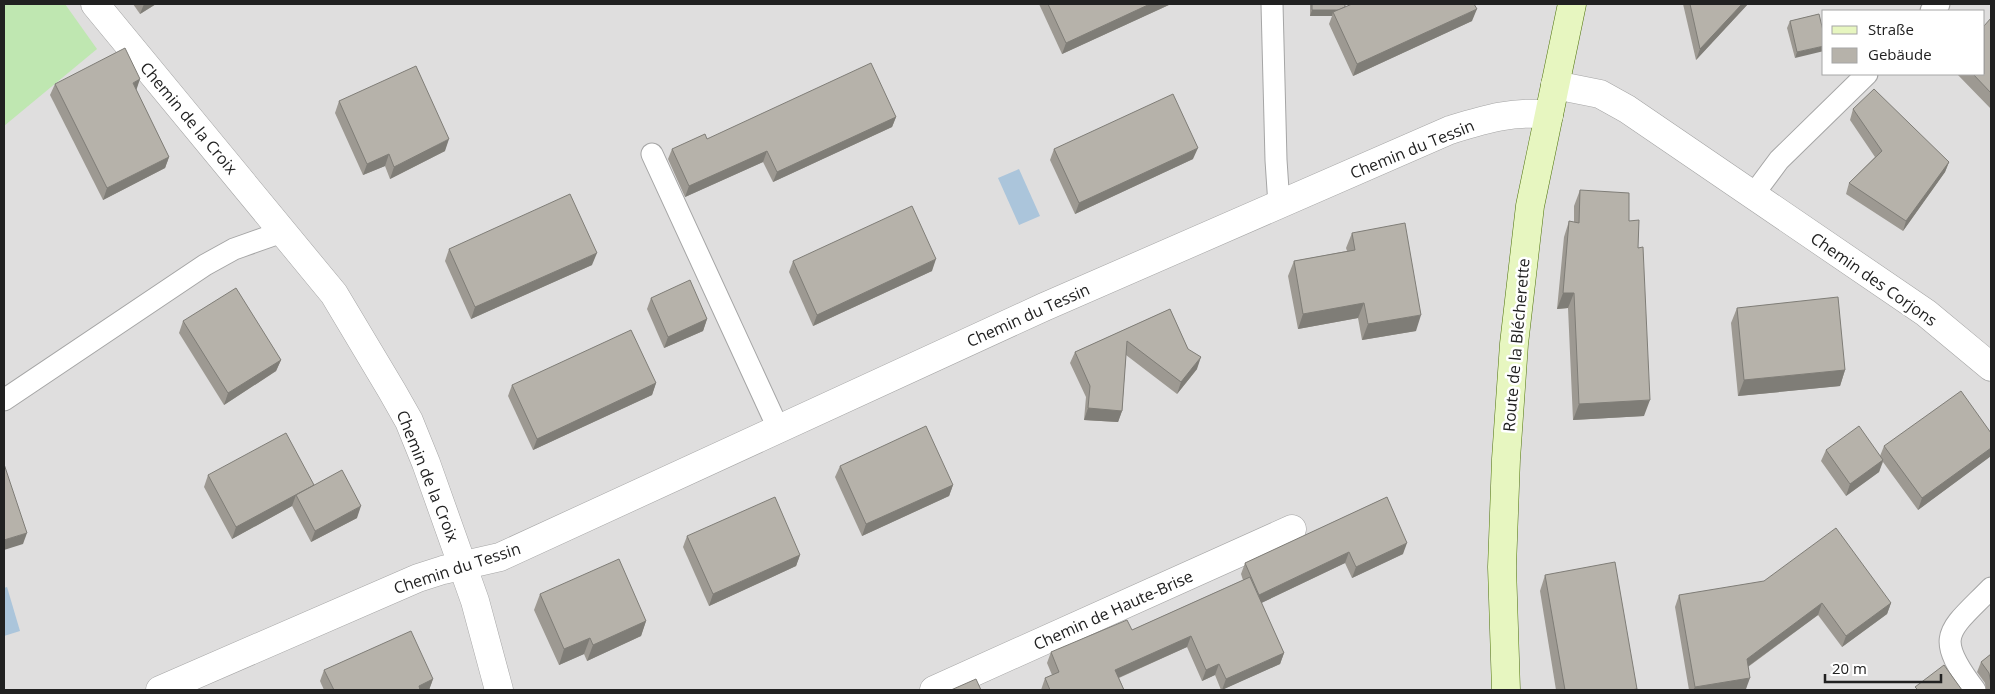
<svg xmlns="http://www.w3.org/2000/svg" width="1995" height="694" viewBox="0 0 1995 694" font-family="'Open Sans',sans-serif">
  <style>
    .residential { fill: #dfdede; fill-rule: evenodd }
    .grass { fill: #bfe7b1 }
    .water { fill: #abc5db }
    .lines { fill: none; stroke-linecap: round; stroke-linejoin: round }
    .service-casing { stroke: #a5a5a5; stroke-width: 23 }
    .minor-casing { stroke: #a5a5a5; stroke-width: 29 }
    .secondary-casing { stroke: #50740c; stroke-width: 29 }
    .service { stroke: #fff; stroke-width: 21 }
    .minor { stroke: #fff; stroke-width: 28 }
    .secondary { stroke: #e7f6c0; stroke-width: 28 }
    .wall { fill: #9d9992 }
    .shaded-wall { fill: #7f7d77 }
    .building { fill: #b6b2aa; stroke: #7f7d77 }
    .labels { text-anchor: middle; stroke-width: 5; stroke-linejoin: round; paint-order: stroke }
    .street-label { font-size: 16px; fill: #212121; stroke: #fff }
  </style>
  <rect width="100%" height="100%" fill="#f0f0e8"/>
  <path class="residential" d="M4 4H1991V690H4ZM1824 11H1984V74H1824Z"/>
  <polygon class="grass" points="4,4 65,4 97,49 4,126"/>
  <g class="water">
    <polygon points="1019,169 1040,216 1019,225 998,178"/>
    <polygon points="7,587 20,631 4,636 4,588"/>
  </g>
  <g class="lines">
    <defs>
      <g id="service">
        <polyline points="1272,4 1276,160 1279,205"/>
        <polyline points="1931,11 1939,4"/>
        <polyline points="652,154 779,430"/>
        <polyline points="1753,195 1779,160 1867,74"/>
        <polyline points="4,400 205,265 234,249 282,232"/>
        <path d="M1975 690C1933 635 1948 632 1991 588"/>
      </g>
      <g id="minor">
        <polyline points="95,4 334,294 392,391 409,421 426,463 475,601 499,690"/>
        <polyline points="1555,85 1600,94 1627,109 1926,313 1991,367"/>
        <path d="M160 690 418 578 443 570 500 557 1044 307 1450 130C1483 120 1514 110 1549 115"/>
        <polyline points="934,690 1292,529"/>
      </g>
      <polyline id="secondary" points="1506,690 1502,567 1506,459 1514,344 1530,206 1572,4"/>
    </defs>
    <use href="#service" class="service-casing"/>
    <use href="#minor" class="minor-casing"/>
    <use href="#secondary" class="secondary-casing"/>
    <use href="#service" class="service"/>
    <use href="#minor" class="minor"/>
    <use href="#secondary" class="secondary"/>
  </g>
  <g class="wall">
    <polygon points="133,4 156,4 140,14"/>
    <polygon points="1039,4 1171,4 1062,54"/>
    <polygon points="1310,4 1345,4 1345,7 1472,21 1353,76 1329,24 1332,16 1310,16"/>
    <polygon points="1683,4 1748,4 1696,60"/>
    <polygon points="1819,14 1795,58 1787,28 1790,21"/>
    <polygon points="1991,18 1991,109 1957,74 1984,74"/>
    <polygon points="55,84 136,90 169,157 165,168 103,200 50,95"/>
    <polygon points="339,101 445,151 390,179 385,166 363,175 335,113"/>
    <polygon points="1853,109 1949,162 1945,172 1903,231 1846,194 1849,183 1875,157 1850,120"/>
    <polygon points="896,117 892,127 773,182 763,162 685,197 668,159 672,149 707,139"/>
    <polygon points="1054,149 1193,159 1075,214 1050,160"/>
    <polygon points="1580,190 1629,221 1638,248 1644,416 1573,420 1568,308 1557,309 1564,237 1569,221 1574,222 1574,206"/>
    <polygon points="1352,233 1416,331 1362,340 1358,318 1298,329 1288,276 1294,261 1347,251 1346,248"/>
    <polygon points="449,249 592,265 471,319 445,261"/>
    <polygon points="793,261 932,271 813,326 789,272"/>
    <polygon points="651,298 707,319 703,331 664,348 647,309"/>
    <polygon points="1737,308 1845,370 1840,386 1738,396 1731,323"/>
    <polygon points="1170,309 1197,369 1177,394 1126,355 1122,411 1118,422 1084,420 1086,397 1070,363 1075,352"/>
    <polygon points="183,321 281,360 276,371 224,405 179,333"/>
    <polygon points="656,383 652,395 533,450 508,396 512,385"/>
    <polygon points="1991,433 1991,456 1918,510 1883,462 1879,472 1846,496 1821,461 1826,450 1880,456 1884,446"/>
    <polygon points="840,466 953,485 949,496 862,536 835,477"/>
    <polygon points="208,475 314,485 357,518 311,542 292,506 232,539 204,487"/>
    <polygon points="1387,497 1403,554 1352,578 1345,563 1261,603 1284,653 1280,664 1221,690 1215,675 1202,681 1187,647 1119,678 1124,690 1041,690 1045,678 1052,675 1047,663 1051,652 1132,630 1243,580 1241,574 1245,563"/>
    <polygon points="687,536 800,555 796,566 709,606 683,547"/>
    <polygon points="1545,575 1637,690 1556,690 1540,591"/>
    <polygon points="540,594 646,621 641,636 587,661 584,654 559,665 534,610"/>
    <polygon points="1679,595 1891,603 1887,614 1842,647 1818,615 1748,667 1746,689 1736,690 1689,690 1675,607"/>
    <polygon points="1991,654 1991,690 1986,690 1985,683 1977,672 1981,662"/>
    <polygon points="324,670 433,679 429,690 324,690 320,681"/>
  </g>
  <g class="shaded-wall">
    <polygon points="144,4 156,4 140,14"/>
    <polygon points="1150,4 1171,4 1062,54 1066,43"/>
    <polygon points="1742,4 1748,4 1696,60 1700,49"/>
    <polygon points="1345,9 1333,12 1332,16 1310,16 1312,10"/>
    <polygon points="1477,9 1472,21 1353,76 1357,64"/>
    <polygon points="1824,46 1824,51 1795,58 1797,52"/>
    <polygon points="140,79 136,91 133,83"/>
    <polygon points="896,117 892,127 773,182 777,172"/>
    <polygon points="449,139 445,151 390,179 394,167"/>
    <polygon points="1198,148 1193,159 1075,214 1079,203"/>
    <polygon points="767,151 763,162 685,197 689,186"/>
    <polygon points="389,154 385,166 363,175 367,164"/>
    <polygon points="169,157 165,168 103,200 107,188"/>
    <polygon points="1949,162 1945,172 1903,231 1906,221"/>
    <polygon points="597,253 592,265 471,319 475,307"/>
    <polygon points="936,259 932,271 813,326 817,315"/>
    <polygon points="1563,293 1574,293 1568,308 1557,309"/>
    <polygon points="1364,303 1358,318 1298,329 1303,314"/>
    <polygon points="1421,315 1416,331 1362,340 1368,324"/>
    <polygon points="707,319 703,331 664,348 668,337"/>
    <polygon points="1201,357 1197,369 1177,394 1181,382"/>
    <polygon points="281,360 276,371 224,405 228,393"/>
    <polygon points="1845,370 1840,386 1738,396 1744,380"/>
    <polygon points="656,383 652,395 533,450 537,439"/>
    <polygon points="1650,400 1644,416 1573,420 1579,404"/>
    <polygon points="1088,408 1122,411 1118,422 1084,420"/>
    <polygon points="1991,448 1991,456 1918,510 1922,498"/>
    <polygon points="1883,460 1879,472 1846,496 1850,484"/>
    <polygon points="314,485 296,495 292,506 232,539 236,527"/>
    <polygon points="953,485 949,496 862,536 866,524"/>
    <polygon points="361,506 357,518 311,542 315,531"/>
    <polygon points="27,533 23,544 4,550 4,540"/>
    <polygon points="1407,543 1403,554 1352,578 1356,567"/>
    <polygon points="1349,552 1345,563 1255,606 1259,595"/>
    <polygon points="800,555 796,566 709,606 713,594"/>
    <polygon points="1822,603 1818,615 1743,670 1747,659"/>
    <polygon points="1891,603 1887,614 1842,647 1846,636"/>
    <polygon points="646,621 641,636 587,661 593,645"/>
    <polygon points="1191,636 1187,647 1111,681 1115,670"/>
    <polygon points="590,638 584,654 559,665 564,649"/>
    <polygon points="1284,653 1280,664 1222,690 1226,679"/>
    <polygon points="1219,664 1215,675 1202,681 1206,670"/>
    <polygon points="1750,678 1746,689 1736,690 1693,690 1695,687"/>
    <polygon points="433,679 429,690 417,690 419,686"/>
  </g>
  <g class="building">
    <polygon points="1048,4 1150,4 1066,43"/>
    <polygon points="1312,4 1345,4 1345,7 1339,10 1312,10"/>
    <polygon points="1352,4 1474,4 1477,9 1357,64 1333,12"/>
    <polygon points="1690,4 1742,4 1700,49"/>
    <polygon points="1819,14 1824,35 1824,46 1797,52 1790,21"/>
    <polygon points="1991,18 1991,93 1973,74 1984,74 1984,26"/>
    <polygon points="125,48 140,79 133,83 169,157 107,188 55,84"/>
    <polygon points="871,63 896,117 777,172 767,151 689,186 672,149 705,134 707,139"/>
    <polygon points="416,66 449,139 394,167 389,154 367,164 339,101"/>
    <polygon points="1874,89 1949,162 1906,221 1849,183 1882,151 1853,109"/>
    <polygon points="1173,94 1198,148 1079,203 1054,149"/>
    <polygon points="1580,190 1629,193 1629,221 1639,220 1638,248 1643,247 1650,400 1579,404 1574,293 1563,293 1569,221 1579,223"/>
    <polygon points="570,194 597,253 475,307 449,249"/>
    <polygon points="912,206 936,259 817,315 793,261"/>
    <polygon points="1405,223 1421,315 1368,324 1364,303 1303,314 1294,261 1355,250 1352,233"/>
    <polygon points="690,280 707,319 668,337 651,298"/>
    <polygon points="236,288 281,360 228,393 183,321"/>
    <polygon points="1838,297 1845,370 1744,380 1737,308"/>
    <polygon points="1170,309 1188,349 1201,357 1181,382 1127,341 1122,411 1088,408 1090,386 1075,352"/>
    <polygon points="631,330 656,383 537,439 512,385"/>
    <polygon points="1961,391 1991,433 1991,448 1922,498 1884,446"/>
    <polygon points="926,426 953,485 866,524 840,466"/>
    <polygon points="1859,426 1883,460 1850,484 1826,450"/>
    <polygon points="286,433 314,485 236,527 208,475"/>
    <polygon points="4,464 27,533 4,540"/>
    <polygon points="342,470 361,506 315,531 296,495"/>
    <polygon points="775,497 800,555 713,594 687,536"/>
    <polygon points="1387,497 1407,543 1356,567 1349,552 1259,595 1245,563"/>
    <polygon points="1836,528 1891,603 1846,636 1822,603 1747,659 1750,678 1695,687 1679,595 1764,581"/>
    <polygon points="619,559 646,621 593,645 590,638 564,649 540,594"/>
    <polygon points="1615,562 1637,689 1631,690 1565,690 1545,575"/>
    <polygon points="1250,577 1284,653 1226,679 1219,664 1206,670 1191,636 1115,670 1124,690 1050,690 1045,678 1059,672 1051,652 1127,620 1132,630"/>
    <polygon points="411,631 433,679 419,686 420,690 334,690 324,670"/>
    <polygon points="1991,654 1991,684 1989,673 1981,662"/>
    <polygon points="1944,665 1962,690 1918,690 1915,687"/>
    <polygon points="976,679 981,690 951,690"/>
  </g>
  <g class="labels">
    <g class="street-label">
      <text transform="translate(189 118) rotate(50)" y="6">Chemin de la Croix</text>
      <text transform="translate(1412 149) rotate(-22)" y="6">Chemin du Tessin</text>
      <text transform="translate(1874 279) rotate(35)" y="6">Chemin des Corjons</text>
      <text transform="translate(1028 315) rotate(-24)" y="6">Chemin du Tessin</text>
      <text transform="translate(1516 345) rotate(-85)" y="6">Route de la Blécherette</text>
      <text transform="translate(428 476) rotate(68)" y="6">Chemin de la Croix</text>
      <text transform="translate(457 568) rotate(-18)" y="6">Chemin du Tessin</text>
      <text transform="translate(1113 610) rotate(-24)" y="6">Chemin de Haute-Brise</text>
    </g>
  </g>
  <rect width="1995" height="694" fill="none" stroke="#212121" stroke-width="10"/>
  <rect x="1822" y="10" width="162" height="65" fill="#ffffff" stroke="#a6a6a6"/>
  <rect x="1832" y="26" width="25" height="8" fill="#e7f6c0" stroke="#a6a6a6"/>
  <text x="1868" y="35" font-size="15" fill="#212121">Straße</text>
  <rect x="1832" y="48" width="25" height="15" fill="#b6b2aa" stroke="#a6a6a6"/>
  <text x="1868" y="60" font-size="15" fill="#212121">Gebäude</text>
  <path d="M1825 674v8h116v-8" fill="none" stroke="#212121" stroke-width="2.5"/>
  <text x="1832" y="674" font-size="15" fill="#212121" stroke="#ffffff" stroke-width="4" paint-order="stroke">20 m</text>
</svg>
